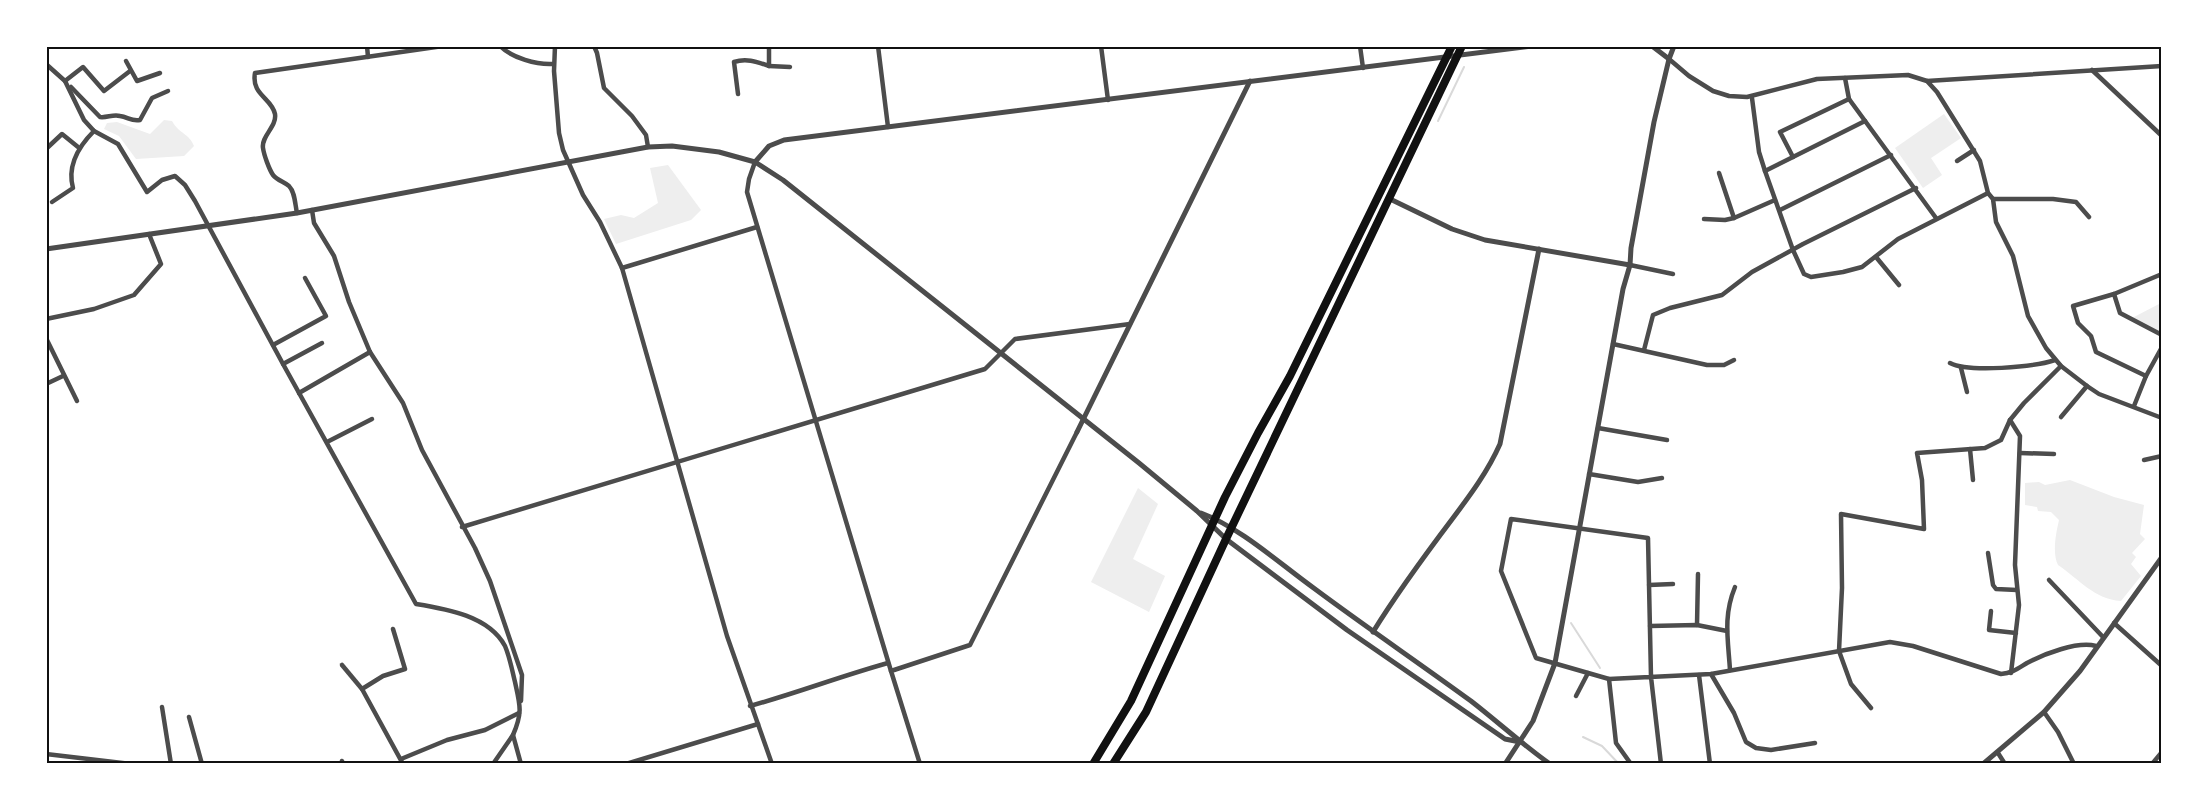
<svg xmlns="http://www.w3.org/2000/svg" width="2208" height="810" viewBox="0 0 2208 810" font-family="'Asap Condensed',sans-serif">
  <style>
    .green { fill: #eee }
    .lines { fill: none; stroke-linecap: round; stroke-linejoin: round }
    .stream { stroke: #d9d9d9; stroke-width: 2 }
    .minor { stroke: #4c4c4c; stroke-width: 4.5 }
    .tertiary { stroke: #4c4c4c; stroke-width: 5 }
    .trunk { stroke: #111; stroke-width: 8 }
    .neatline { fill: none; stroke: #111; stroke-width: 2 }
  </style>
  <rect width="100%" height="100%" fill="#fff"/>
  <g class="green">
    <polygon points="1944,114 1961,138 1931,158 1942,175 1923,188 1895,148"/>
    <path d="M164 120 172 121C179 134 189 133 194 146L184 156 136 159 119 136 104 129 107 123 117 122 150 134Z"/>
    <polygon points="668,165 701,210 691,220 616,244 604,219 621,215 634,218 658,203 650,168"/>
    <polygon points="2161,303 2161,333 2132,318"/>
    <path d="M2070 480 2114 497 2144 505 2140 534 2145 539 2132 553 2136 557 2131 564 2141 576 2121 601C2094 599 2080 580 2058 565 2052 553 2056 533 2059 520L2051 512 2038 511 2037 507 2025 505V483L2039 482 2045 485Z"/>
    <polygon points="1138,488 1158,504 1133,559 1165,576 1149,612 1091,582"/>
  </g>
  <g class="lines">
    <g class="stream">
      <polyline points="1438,121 1464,67"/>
      <polyline points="1571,623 1600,668"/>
      <polyline points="1583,737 1602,746 1619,764"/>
    </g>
    <g class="minor">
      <polyline points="367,46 368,57"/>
      <path d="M500 46C512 58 537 65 553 64"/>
      <polyline points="555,46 554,71 559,133 563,150 583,195 600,222 622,268 727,636 772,764"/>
      <polyline points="594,46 597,53 604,88 632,116 646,135 648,147"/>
      <polyline points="878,46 888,127"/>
      <polyline points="1101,46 1108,100"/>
      <polyline points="1360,46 1363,68"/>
      <polyline points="1795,46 1815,46"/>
      <polyline points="1669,59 1689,76 1713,91 1729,96 1747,97 1817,79 1908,75 1927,81 1937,92 1980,161 1988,193 1993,199 1996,222 2013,256 2028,316 2046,348 2061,366 2087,386 2099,394 2162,418"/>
      <polyline points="126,61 137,81 160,73"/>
      <path d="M46 64 65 81 84 120 94 131 118 144 147 192 162 180 175 176 185 185 195 201 283 364 416 604C447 609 489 616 505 646 510 658 512 670 515 682 520 705 523 712 513 735L521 764"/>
      <polyline points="769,66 790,67"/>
      <polyline points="2092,70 2162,136"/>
      <polyline points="1845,78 1849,99 1936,218"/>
      <polyline points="65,81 83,67 104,91 130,71"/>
      <polyline points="1927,81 2162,66"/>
      <path d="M71 87 100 117C107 118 113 114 120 116 128 117 132 122 140 120L152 98 168 91"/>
      <path d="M738 94 734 62C747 58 757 62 769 66V46"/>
      <polyline points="1752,98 1759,152 1765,171 1793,250 1804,274 1811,277 1843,272 1862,267 1898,239 1988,193"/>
      <polyline points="46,149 62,134 78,147"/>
      <polyline points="1793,157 1780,132 1849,99"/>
      <polyline points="1957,161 1974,150"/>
      <polyline points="755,162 749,179 747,192 891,671"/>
      <polyline points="1765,171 1865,121"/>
      <polyline points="1719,173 1734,218"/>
      <polyline points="1993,199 2053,199 2076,202 2089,217"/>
      <path d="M52 202 73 188C67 166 79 146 94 131"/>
      <polyline points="312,210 314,223 334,256 349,302 370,352 403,403 422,450 475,548 490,581 522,675 521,701"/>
      <polyline points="1780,210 1891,155"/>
      <path d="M297 213C295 204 295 192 289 186 284 182 277 180 273 175 269 169 264 155 263 148 261 136 277 127 275 114 272 98 251 95 255 73L443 46"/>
      <polyline points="1704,219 1725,220 1734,218 1775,200"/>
      <polyline points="1876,257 1899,285"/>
      <polyline points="1630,265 1673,274"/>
      <polyline points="622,268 757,227"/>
      <polyline points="2114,294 2120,313 2162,335"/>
      <polyline points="46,319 94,309 134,295 161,264 149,234"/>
      <polyline points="46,338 77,401"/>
      <polyline points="1613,344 1707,365 1724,365 1734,360"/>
      <polyline points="273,345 326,316 305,278"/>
      <polyline points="1644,350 1653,315 1670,308 1722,295 1752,272 1803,244 1916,188"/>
      <path d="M1950 363C1969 373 2034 367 2055 360"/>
      <polyline points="283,364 322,343"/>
      <polyline points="1961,368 1967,392"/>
      <polyline points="2146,376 2096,352 2091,336 2078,323 2073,306 2114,294 2162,274"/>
      <polyline points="46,384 63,376"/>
      <polyline points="299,393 370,352"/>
      <polyline points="2134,406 2146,376 2162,347"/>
      <polyline points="2061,417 2087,386"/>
      <polyline points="2010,420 2020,436 2015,565 2019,605 2011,673"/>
      <polyline points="1598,428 1667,440"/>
      <polyline points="327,442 372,419"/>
      <polyline points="1970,449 1973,480"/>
      <polyline points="2020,453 2054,454"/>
      <polyline points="2144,460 2162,456"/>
      <polyline points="1589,474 1638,482 1662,478"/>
      <polyline points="462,527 985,369 1015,339 1130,324"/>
      <polyline points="1988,553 1993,585 1996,589 2017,590"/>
      <polyline points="2049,580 2103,637"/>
      <polyline points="1649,585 1673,584"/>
      <polyline points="1991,611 1989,630 2016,633"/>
      <polyline points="2114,623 2162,666"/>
      <polyline points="1697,625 1698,574"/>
      <polyline points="1650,626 1697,625 1727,631"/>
      <polyline points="393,629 405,669 383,676 362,689 403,764"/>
      <polyline points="342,665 362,689"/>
      <path d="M1730 670C1728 639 1723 616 1735 587"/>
      <polyline points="1711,674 1734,713 1746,742 1756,748 1771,750 1815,743"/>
      <polyline points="1699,675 1710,764"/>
      <polyline points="1609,679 1616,743 1631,764"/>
      <polyline points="1576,696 1588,673"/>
      <path d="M750 706C797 693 841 676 888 663"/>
      <polyline points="162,707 171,764"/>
      <polyline points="1871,708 1851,684 1839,651 1842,588 1841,514 1924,529 1922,480 1917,453 1985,448 2001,440 2010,420 2024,403 2061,366"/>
      <polyline points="2044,712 2058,732 2074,764"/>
      <polyline points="189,717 202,764"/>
      <polyline points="1998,753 2005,764"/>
      <polyline points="46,754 131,764"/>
      <polyline points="401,759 447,740 485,730 519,713"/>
      <polyline points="342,761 343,764"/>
      <polyline points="493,764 513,735"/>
      <polyline points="626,764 758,724"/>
      <polyline points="920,764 891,671 970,645 1077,432"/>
      <path d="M1661 764 1651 677 1648 538 1511 519 1501 571 1536 658 1609 679 1711 674 1890 642 1913 646 2001 674C2012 673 2017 669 2027 663 2044 654 2077 641 2096 646"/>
      <polyline points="2152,764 2162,752"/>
    </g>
    <g class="tertiary">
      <polyline points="1652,46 1669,59"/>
      <polyline points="755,162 769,146 784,140 1532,46"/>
      <polyline points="1390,199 1452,229 1485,240 1630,265"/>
      <polyline points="46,249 297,213 648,147 672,146 719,152 755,162 783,180 1139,463 1197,511 1226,539 1347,630 1505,739 1520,742"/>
      <polyline points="1077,432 1250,81"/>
      <path d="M1201 513C1241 528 1280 564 1315 589 1366 627 1419 663 1471 701 1498 722 1522 744 1550 764"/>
      <path d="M1373 632C1397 593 1425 555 1453 518 1471 494 1488 471 1500 444L1539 249"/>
      <polyline points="1505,764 1533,721 1555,663 1623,289 1630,265 1631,248 1654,122 1669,59 1674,46"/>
      <polyline points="1983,764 2044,712 2080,671 2162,557"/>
    </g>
    <g class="trunk">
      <polyline points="1093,764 1131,701 1225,497 1258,433 1290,376 1452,46"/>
      <polyline points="1113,764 1146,712 1226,539 1462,46"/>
    </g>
  </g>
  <rect width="2208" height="810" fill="none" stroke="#ffffff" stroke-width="96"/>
  <rect x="48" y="48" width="2112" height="714" class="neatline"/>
</svg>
